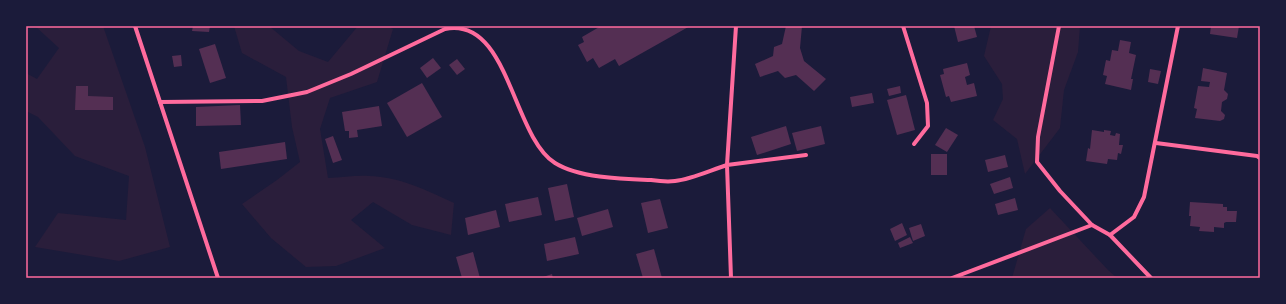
<svg xmlns="http://www.w3.org/2000/svg" width="1286" height="304" viewBox="0 0 1286 304" font-family="'Times New Roman',serif">
  <style>
    .green { fill: #2a1e3b }
    .building { fill: #542f53 }
    .lines { fill: none; stroke-linecap: round; stroke-linejoin: round }
    .minor { stroke: #ff6b9d; stroke-width: 4 }
    .neatline { fill: none; stroke: #ff6b9d; stroke-width: 1.5 }
  </style>
  <rect width="100%" height="100%" fill="#1b1b3a"/>
  <g class="green">
    <polygon points="35,26 103,26 145,147 170,247 119,261 35,247 58,213 126,220 129,176 75,156 38,117 26,111 26,73 37,79 59,48"/>
    <path d="M234 26H269L299 51 328 62 358 26H387L393 29 377 82 330 98 320 129 328 178C342 178 355 175 369 176 400 177 426 190 454 203L451 235 412 225 373 202 351 220 385 248 336 266 306 267 271 238 242 204 277 180 300 162 292 127 286 77 242 53Z"/>
    <polygon points="991,26 1080,26 1078,52 1064,90 1060,128 1025,174 1017,139 993,120 1003,99 1002,84 984,56"/>
    <polygon points="1050,208 1108,270 1117,278 1012,278 1026,229"/>
  </g>
  <g class="building">
    <polygon points="193,26 210,26 209,32 192,31"/>
    <polygon points="601,26 690,26 619,66 615,59 599,68 593,58 587,62 578,45 584,42 582,37"/>
    <polygon points="786,26 802,26 800,48 804,61 826,79 814,91 796,75 785,78 778,71 760,77 755,64 773,56 774,47 782,44"/>
    <polygon points="954,26 974,26 977,37 958,42"/>
    <polygon points="1211,26 1239,26 1237,38 1210,34"/>
    <polygon points="1120,40 1131,42 1129,53 1136,55 1131,79 1133,79 1131,90 1105,84 1107,76 1103,75 1106,60 1110,61 1112,50 1118,51"/>
    <polygon points="215,44 226,78 210,83 199,49"/>
    <polygon points="181,55 182,66 174,67 172,56"/>
    <polygon points="433,58 441,68 427,78 420,68"/>
    <polygon points="457,59 465,69 457,75 449,65"/>
    <polygon points="967,63 970,75 965,77 967,85 974,83 977,96 951,102 949,96 946,97 940,75 944,74 943,69"/>
    <polygon points="1203,68 1227,73 1224,90 1228,94 1227,99 1222,102 1221,111 1225,115 1224,119 1220,121 1195,118 1197,109 1194,108 1198,86 1209,87 1210,82 1201,81"/>
    <polygon points="1150,69 1161,71 1158,84 1148,82"/>
    <polygon points="422,83 442,117 407,137 387,103"/>
    <polygon points="76,86 88,86 88,96 113,97 113,110 75,110"/>
    <polygon points="900,86 901,93 889,96 887,89"/>
    <polygon points="872,93 874,103 852,107 850,97"/>
    <polygon points="906,95 915,130 897,135 887,100"/>
    <polygon points="240,105 241,125 196,126 196,107"/>
    <polygon points="379,106 382,126 357,130 358,137 349,138 349,131 345,131 342,112"/>
    <polygon points="786,126 791,144 757,155 751,137"/>
    <polygon points="821,126 825,144 797,151 792,133"/>
    <polygon points="946,128 958,135 947,152 935,145"/>
    <polygon points="1092,130 1104,132 1104,130 1111,131 1110,135 1115,136 1116,133 1120,134 1119,145 1123,145 1121,154 1118,153 1117,160 1108,159 1107,164 1086,161 1088,148 1090,149"/>
    <polygon points="333,136 342,160 333,163 325,139"/>
    <polygon points="285,142 287,159 221,169 219,152"/>
    <rect x="931" y="154" width="16" height="21"/>
    <polygon points="1005,155 1008,167 988,172 985,160"/>
    <polygon points="1010,177 1013,188 994,194 990,184"/>
    <polygon points="567,184 574,217 555,221 548,188"/>
    <polygon points="538,197 542,215 509,222 505,204"/>
    <polygon points="1015,198 1018,210 998,215 995,204"/>
    <polygon points="660,199 668,228 648,233 641,203"/>
    <polygon points="1190,202 1223,204 1223,207 1227,207 1227,211 1237,211 1236,222 1226,222 1224,223 1224,228 1214,227 1214,232 1199,231 1200,227 1190,226 1191,216 1189,216"/>
    <polygon points="608,209 613,227 582,236 577,218"/>
    <polygon points="496,210 500,227 468,235 465,218"/>
    <polygon points="902,223 907,235 895,241 890,229"/>
    <polygon points="921,224 925,236 913,241 909,228"/>
    <polygon points="575,237 579,254 547,261 544,244"/>
    <polygon points="910,237 913,243 900,248 898,243"/>
    <polygon points="654,249 662,278 643,278 636,254"/>
    <polygon points="473,252 480,278 462,278 456,257"/>
    <polygon points="552,274 553,278 540,278"/>
  </g>
  <g class="lines">
    <g class="minor">
      <polyline points="135,26 218,278"/>
      <polyline points="903,26 927,103 928,126 914,144"/>
      <polyline points="1059,26 1038,137 1037,162 1060,191 1092,225 1110,235 1151,278"/>
      <path d="M160 102 262 101 307 92 351 74 445 29C509 16 512 136 555 163 579 178 623 179 651 180 658 181 667 182 675 181 692 179 711 170 727 165L736 26"/>
      <polyline points="1156,143 1257,156 1260,158"/>
      <polyline points="1110,235 1134,217 1144,197 1178,26"/>
      <polyline points="731,278 727,165 806,155"/>
      <polyline points="952,278 1092,225"/>
    </g>
  </g>
  <rect width="1286" height="304" fill="none" stroke="#1b1b3a" stroke-width="54"/>
  <rect x="27" y="27" width="1232" height="250" class="neatline"/>
</svg>
